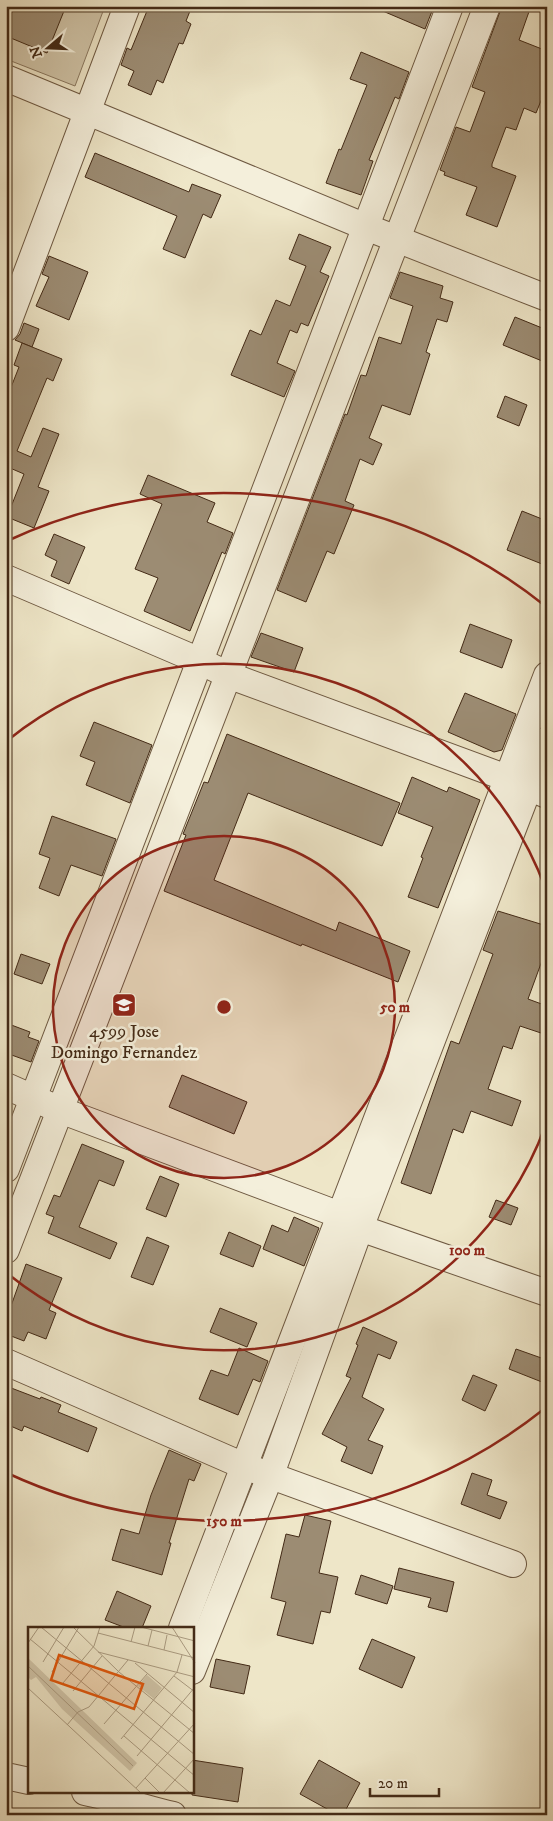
<svg xmlns="http://www.w3.org/2000/svg" width="553" height="1821" viewBox="0 0 553 1821" font-family="'IM FELL DW Pica',serif">
  <style>
    .green { fill: #d1c6aa; stroke: #8a7860 }
    .building { fill: #9c8c73; stroke: #432a16 }
    .lines { fill: none; stroke-linecap: round; stroke-linejoin: round }
    .street-casing { stroke: #6e5942; stroke-width: 28 }
    .street { stroke: #f4efdb; stroke-width: 26 }
    .ring { fill: none; stroke: #8f2418; stroke-width: 2.5 }
    .labels { text-anchor: middle; stroke-width: 5; stroke-linejoin: round; paint-order: stroke }
    .poi-label { font-size: 18px; fill: #432a16; stroke: #f4efdb }
    .inset-road { fill: none; stroke: #aa9b81; stroke-width: 1 }
    .view { fill: #e0570c; fill-opacity: 0.15; stroke: #e0570c; stroke-width: 2.5 }
    .inset-edge { fill: none; stroke: #432a16; stroke-width: 2.5 }
    .centre { fill: #8f2418; stroke: #f4efdb; stroke-width: 2.5 }
    .ring-label { font-size: 15px; text-anchor: middle; font-weight: bold; fill: #8f2418; stroke: #f4efdb; stroke-width: 5; stroke-linejoin: round; paint-order: stroke }
  </style>
  <rect width="100%" height="100%" fill="#eee6c8"/>
  <filter id="stains"><feTurbulence type="fractalNoise" baseFrequency=".004" numOctaves="4"/><feColorMatrix values="0 0 0 0 .2 0 0 0 0 .09 0 0 0 0 .02 0 0 0 .5 -.17"/></filter>
  <radialGradient id="worn" r=".72"><stop offset=".6" stop-color="#630" stop-opacity="0"/><stop offset="1" stop-color="#630" stop-opacity=".3"/></radialGradient>
  <polygon class="green" points="6,6 105,6 75,86 6,59"/>
  <g class="building">
    <polygon points="6,6 66,6 47,53 6,36"/>
    <polygon points="149,6 192,6 186,21 191,24 183,44 179,43 163,83 157,80 151,95 128,85 134,71 121,65 127,48 131,50"/>
    <polygon points="371,6 434,6 425,29"/>
    <polygon points="502,6 531,6 519,40 547,51 547,86 536,113 524,108 516,130 506,127 492,164 492,167 516,176 497,227 466,215 477,187 444,175 445,172 440,170 456,127 470,132 485,92 472,87"/>
    <polygon points="361,52 409,72 399,99 395,97 369,160 373,161 361,195 326,183 339,149 341,150 367,85 350,79"/>
    <polygon points="95,153 189,192 192,184 221,195 211,218 203,214 185,258 163,249 177,216 85,177"/>
    <polygon points="299,234 331,247 320,272 329,276 308,326 301,323 297,333 290,330 277,363 295,371 284,397 231,375 250,330 261,335 276,300 290,306 306,266 289,259"/>
    <polygon points="49,256 88,272 69,320 36,306 49,277 42,274"/>
    <polygon points="400,272 443,286 440,298 453,302 447,322 437,319 426,352 430,354 410,415 382,405 369,438 382,444 373,465 360,459 345,501 354,505 334,554 327,551 306,602 277,590 345,414 347,415 361,375 366,376 379,337 401,344 413,306 390,298"/>
    <polygon points="515,317 547,330 547,363 503,345"/>
    <polygon points="24,323 39,329 32,347 15,340 20,334"/>
    <polygon points="22,343 62,359 53,381 47,378 17,451 31,457 43,428 59,434 38,487 49,491 34,528 7,517 24,474 10,468 6,475 6,400 19,367 14,365"/>
    <polygon points="505,396 527,405 519,426 497,417"/>
    <polygon points="148,475 215,503 207,522 233,533 225,554 222,552 190,631 144,611 158,578 135,569 162,504 140,494"/>
    <polygon points="522,511 547,521 547,566 507,550"/>
    <polygon points="54,534 85,547 69,584 51,576 57,561 45,555"/>
    <polygon points="470,624 512,640 502,668 460,652"/>
    <polygon points="261,633 303,648 294,672 251,657"/>
    <polygon points="465,693 516,714 502,750 494,752 448,732"/>
    <polygon points="94,722 152,745 130,803 86,785 95,762 80,756"/>
    <polygon points="227,734 400,803 382,846 248,793 214,880 336,931 339,922 410,951 398,982 302,944 301,946 164,891 186,835 183,834 204,782 208,783"/>
    <polygon points="412,777 447,792 449,787 480,800 438,908 408,897 423,858 421,857 433,827 398,813"/>
    <polygon points="52,816 116,839 102,876 71,865 59,896 39,888 50,858 39,854"/>
    <polygon points="498,911 547,926 547,947 528,999 547,1006 547,1035 520,1026 512,1049 503,1046 488,1089 521,1101 512,1126 471,1111 463,1133 453,1129 431,1194 401,1183 451,1041 459,1044 493,954 483,950"/>
    <polygon points="21,954 50,964 42,984 14,974"/>
    <polygon points="6,1023 30,1032 28,1037 39,1041 31,1062 6,1053"/>
    <polygon points="182,1075 247,1102 234,1134 169,1107"/>
    <polygon points="82,1144 124,1161 114,1186 99,1180 79,1227 117,1243 110,1259 48,1233 54,1217 46,1214 54,1195 60,1197"/>
    <polygon points="160,1176 179,1184 166,1217 146,1209"/>
    <polygon points="496,1200 518,1208 511,1225 489,1217"/>
    <polygon points="294,1217 319,1228 304,1266 263,1249 272,1225 288,1232"/>
    <polygon points="229,1232 261,1246 253,1267 220,1254"/>
    <polygon points="147,1237 169,1246 153,1285 131,1277"/>
    <polygon points="26,1264 62,1278 49,1310 56,1313 46,1339 28,1332 24,1341 6,1334 6,1320"/>
    <polygon points="220,1308 257,1323 247,1347 210,1332"/>
    <polygon points="363,1327 397,1342 390,1359 378,1354 362,1397 384,1409 368,1440 383,1446 372,1474 341,1461 347,1447 322,1434 351,1378 346,1376 358,1345 356,1344"/>
    <polygon points="239,1348 268,1361 260,1382 253,1379 238,1415 199,1399 211,1370 228,1376"/>
    <polygon points="516,1349 547,1360 547,1384 509,1369"/>
    <polygon points="473,1375 497,1385 485,1411 462,1400"/>
    <polygon points="6,1386 40,1399 41,1397 61,1405 58,1412 97,1428 88,1452 24,1426 22,1431 6,1424"/>
    <polygon points="169,1450 201,1464 194,1481 189,1479 169,1543 171,1543 162,1575 112,1560 121,1529 139,1534 151,1495"/>
    <polygon points="472,1473 492,1480 487,1495 507,1502 500,1519 461,1504"/>
    <polygon points="305,1515 331,1521 319,1573 338,1577 330,1613 321,1611 313,1644 277,1635 286,1602 271,1598 286,1534 299,1537"/>
    <polygon points="399,1568 454,1582 447,1612 428,1607 431,1598 394,1589"/>
    <polygon points="361,1575 393,1586 387,1604 355,1594"/>
    <polygon points="117,1591 151,1606 142,1628 126,1628 105,1620"/>
    <polygon points="372,1639 415,1657 402,1688 359,1669"/>
    <polygon points="216,1659 250,1666 244,1694 210,1687"/>
    <polygon points="192,1760 243,1768 238,1802 192,1795"/>
    <polygon points="319,1760 360,1783 343,1815 338,1815 300,1794"/>
  </g>
  <g class="lines">
    <defs>
      <g id="street">
        <polyline points="6,78 366,227 547,298"/>
        <polyline points="6,328 127,6"/>
        <polyline points="6,578 200,661 228,675 507,778 547,795"/>
        <polyline points="6,1086 60,1110 340,1215 360,1228 547,1293"/>
        <polyline points="6,1169 450,6"/>
        <polyline points="6,1250 487,6"/>
        <polyline points="6,1362 244,1466 513,1564"/>
        <polyline points="182,1628 547,675"/>
        <polyline points="192,1671 271,1474 360,1228 547,740"/>
        <polyline points="6,1776 29,1781"/>
        <path d="M85 1792C115 1798 143 1808 173 1815"/>
      </g>
    </defs>
    <use href="#street" class="street-casing"/>
    <use href="#street" class="street"/>
  </g>
  <circle cx="224" cy="1007" r="171" fill="#8f2418" fill-opacity=".12"/>
  <g class="ring">
    <circle cx="224" cy="1007" r="171"/>
    <path d="M546 1124A343 343 0 0 1 8 1274M8 740A343 343 0 0 1 546 890"/>
    <path d="M544 1409A514 514 0 0 1 7 1473M7 541A514 514 0 0 1 544 605"/>
  </g>
  <defs>
    <symbol id="school-square" viewBox="-11 -11 22 22"><rect x="-9" y="-9" width="18" height="18" rx="4" fill="#8f2418" stroke="#f4efdb"/><path d="M0-5L7-2L0 1L-7-2ZM-4 1L0 2.5L4 1V4Q0 6-4 4Z" fill="#fff"/></symbol>
  </defs>
  <g fill-rule="evenodd">
    <use href="#school-square" x="110" y="991" width="28" height="28"/>
  </g>
  <g class="labels">
    <g class="poi-label">
      <text x="124" y="1037">4599 Jose<tspan x="124" dy="21">Domingo Fernandez</tspan></text>
    </g>
  </g>
  <g transform="translate(28 1627)">
    <rect width="166" height="166" fill="#eee6c8"/>
    <path d="M0 31 109 136 102 144 34 82 8 50 3 53 0 50ZM119 48 134 61 126 72 110 59Z" fill="#d1c6aa"/>
    <path class="inset-road" d="M13 0 167 128M45 0 91 45 167 107M113 0 167 14M144 0 167 36M70 6 167 31M2 12 167 149M103 15 107 0M0 16 11 0M120 19 124 3M136 23 139 8M70 25 167 50M15 35 36 0M107 36 167 86M0 39 105 139M24 45 51 0M146 49 167 65M35 56 66 19 72 0M0 61 113 166M45 64 74 29M76 97 119 47M39 98 50 85 61 80 100 33M96 109 162 166M93 112 149 45 154 28M109 129 167 60M117 151 132 166M108 161 167 96M135 166 167 131"/>
    <path class="view" d="M31 28 115 57 106 82 23 53Z"/>
    <rect width="166" height="166" class="inset-edge"/>
  </g>
  <circle cx="224" cy="1007" r="8" class="centre"/>
  <g class="ring-label">
    <text x="395" y="1012">50 m</text>
    <text x="467" y="1255">100 m</text>
    <text x="224" y="1526">150 m</text>
  </g>
  <rect width="553" height="1821" fill="none" stroke="#eee6c8" stroke-width="25"/>
  <rect x="8" y="8" width="538" height="1806" fill="none" stroke="#432a16" stroke-width="2.5"/>
  <rect x="12" y="12" width="528" height="1796" fill="none" stroke="#432a16"/>
  <g transform="translate(48 48) rotate(251)" stroke="#f4efdb" stroke-width="4" paint-order="stroke">
  <path d="M0-4L9 19L0 12L-9 19Z" fill="#432a16"/>
  <text y="-8" font-size="14" font-weight="bold" text-anchor="middle" fill="#432a16">N</text>
  </g>
  <path d="M370 1788v8h69v-8" fill="none" stroke="#432a16" stroke-width="2.5"/>
  <text x="378" y="1788" font-size="15" fill="#432a16" stroke="#f4efdb" stroke-width="4" paint-order="stroke">20 m</text>
  <rect width="100%" height="100%" filter="url(#stains)"/>
  <rect width="100%" height="100%" fill="url(#worn)"/>
</svg>
